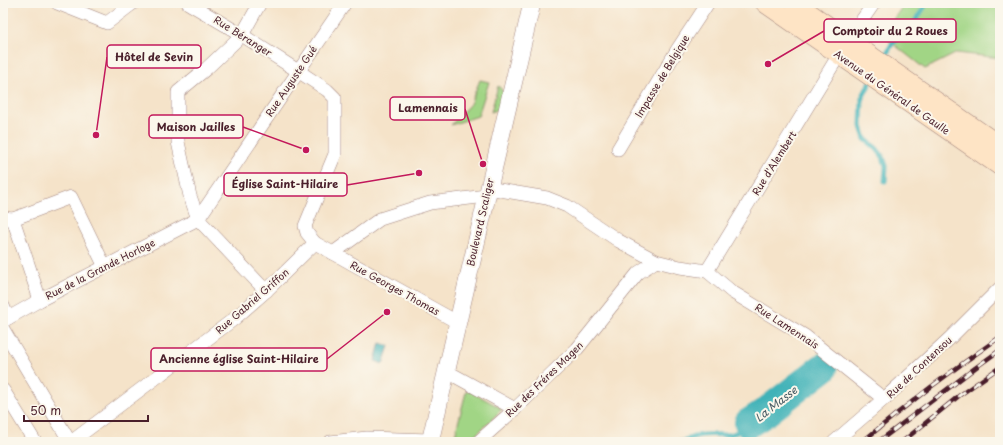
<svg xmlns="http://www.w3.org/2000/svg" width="1003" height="445" viewBox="0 0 1003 445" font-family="'Playpen Sans',sans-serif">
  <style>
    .green { fill: #a1d585; stroke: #767a58 }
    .water { fill: #41b2b8; stroke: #466872 }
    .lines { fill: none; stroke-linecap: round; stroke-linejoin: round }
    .stream { stroke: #41b2b8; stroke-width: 5 }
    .river { stroke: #41b2b8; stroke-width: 30 }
    .minor-casing { stroke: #a0817a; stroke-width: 14 }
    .tertiary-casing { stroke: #a0817a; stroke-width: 18 }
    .secondary-casing { stroke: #a0817a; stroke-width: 20 }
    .minor { stroke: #fff; stroke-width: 13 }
    .tertiary { stroke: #fff; stroke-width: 17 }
    .secondary { stroke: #fee4c5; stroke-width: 19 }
    .rail-casing { stroke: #4a1f2b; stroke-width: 4.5 }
    .rail { stroke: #fbf7ec; stroke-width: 3; stroke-dasharray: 9; stroke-linecap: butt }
    .labels { text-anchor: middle; stroke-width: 4; stroke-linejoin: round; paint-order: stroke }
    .street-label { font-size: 10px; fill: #4a1f2b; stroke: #fbf7ec }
    .water-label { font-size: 11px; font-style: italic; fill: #465a63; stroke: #fbf7ec }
    .leader { fill: none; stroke: #c2185b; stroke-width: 1.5 }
    .callout-dot { fill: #c2185b; stroke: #fbf7ec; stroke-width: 1.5 }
    .callout { fill: #fbf7ec; stroke: #c2185b; stroke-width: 1.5 }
    .callout-label { font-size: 11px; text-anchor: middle; font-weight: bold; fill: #4a1f2b }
  </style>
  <rect width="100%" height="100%" fill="#fbf7ec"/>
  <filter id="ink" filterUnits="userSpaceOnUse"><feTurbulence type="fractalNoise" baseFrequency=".025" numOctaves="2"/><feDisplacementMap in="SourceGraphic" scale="8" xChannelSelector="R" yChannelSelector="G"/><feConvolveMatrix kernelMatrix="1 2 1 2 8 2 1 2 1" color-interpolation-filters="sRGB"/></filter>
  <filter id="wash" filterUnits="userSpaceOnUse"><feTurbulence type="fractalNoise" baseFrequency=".012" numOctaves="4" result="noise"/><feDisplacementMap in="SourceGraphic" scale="16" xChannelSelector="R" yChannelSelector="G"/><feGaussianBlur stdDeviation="0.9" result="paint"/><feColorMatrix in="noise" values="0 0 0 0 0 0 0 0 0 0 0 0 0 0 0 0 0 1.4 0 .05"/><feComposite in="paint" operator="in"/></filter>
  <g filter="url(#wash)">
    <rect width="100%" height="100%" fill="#f5e3c9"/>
    <g class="green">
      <polygon points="905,3 1000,3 1000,58 957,53 925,69 882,35"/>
      <polygon points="480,80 489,82 478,116 451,125 470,104"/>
      <path d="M498 86C506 91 502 100 501 108L491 112Z"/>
      <polygon points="468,390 501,408 501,410 469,442 455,442 454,439 466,392"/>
    </g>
    <polygon class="water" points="380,343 389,346 383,364 375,361"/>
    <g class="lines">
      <g class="stream">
        <polyline points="883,60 892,44 912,26 927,3"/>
        <polyline points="871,81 862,98 861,126 865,139 877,149 883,157 886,166 885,181"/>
        <path d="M680 442C687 440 694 436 702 435 725 432 729 442 749 423"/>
      </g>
      <polyline class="river" points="749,423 766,412 823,368"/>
    </g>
  </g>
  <g filter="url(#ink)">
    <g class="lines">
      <defs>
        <g id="minor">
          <polyline points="57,3 107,23 133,3"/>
          <polyline points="188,3 242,35 298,71 327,90 335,98 335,154 305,226 307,233 315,243 457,322"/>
          <polyline points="260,3 242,35 207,68 178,92 178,142 190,196 198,219 266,291"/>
          <polyline points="618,149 677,50 708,3"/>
          <polyline points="488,188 547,198 567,206 619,241 656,261 680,267 707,271"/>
          <polyline points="3,218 13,219 71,197 105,267"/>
          <polyline points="13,219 40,300"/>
          <polyline points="333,253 380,219 430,203 486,196"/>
          <polyline points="707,271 848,40 874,3"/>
          <polyline points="707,271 732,292 805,336 884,399"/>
          <polyline points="3,306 8,318"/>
          <polyline points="3,321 40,300 198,219 345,3"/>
          <polyline points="3,329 70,442"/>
          <polyline points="446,371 515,409"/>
          <polyline points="3,390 35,442"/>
          <polyline points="71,442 234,319 266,291 315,243"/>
          <polyline points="330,442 367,438 430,440"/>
          <polyline points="478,442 515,409 577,349 638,273 656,261"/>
          <polyline points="834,442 884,399 949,339 1000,288"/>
        </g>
        <polyline id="tertiary" points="430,442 532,3"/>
        <g id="secondary">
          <polyline points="765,3 1000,166"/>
          <polyline points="795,3 1000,146"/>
        </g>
      </defs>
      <use href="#minor" class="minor-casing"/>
      <use href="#tertiary" class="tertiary-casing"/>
      <use href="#secondary" class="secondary-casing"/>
      <use href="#minor" class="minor"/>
      <use href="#tertiary" class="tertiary"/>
      <use href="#secondary" class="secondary"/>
      <defs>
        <g id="rail">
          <path d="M862 442C906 405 952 370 1000 337"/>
          <polyline points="878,442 975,368 1000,350"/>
          <polyline points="902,442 960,395 1000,367"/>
        </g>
      </defs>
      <use href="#rail" class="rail-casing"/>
      <use href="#rail" class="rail"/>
    </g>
  </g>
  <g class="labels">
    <g class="street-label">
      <text transform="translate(243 36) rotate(32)" y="4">Rue Béranger</text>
      <text transform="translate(662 76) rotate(-59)" y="4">Impasse de Belgique</text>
      <text transform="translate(291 81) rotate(-56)" y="4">Rue Auguste Gué</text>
      <text transform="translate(892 92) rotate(35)" y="4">Avenue du Général de Gaulle</text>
      <text transform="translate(774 163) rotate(-58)" y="4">Rue d'Alembert</text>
      <text transform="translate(480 222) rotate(-77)" y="4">Boulevard Scaliger</text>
      <text transform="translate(100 269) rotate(-27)" y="4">Rue de la Grande Horloge</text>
      <text transform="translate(395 288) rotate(29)" y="4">Rue Georges Thomas</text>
      <text transform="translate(252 301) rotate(-41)" y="4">Rue Gabriel Griffon</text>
      <text transform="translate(787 326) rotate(33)" y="4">Rue Lamennais</text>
      <text transform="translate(919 367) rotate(-43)" y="4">Rue de Contensou</text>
      <text transform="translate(544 379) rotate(-44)" y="4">Rue des Fréres Magen</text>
    </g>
    <g class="water-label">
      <text transform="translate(776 404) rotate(-38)" y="4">La Masse</text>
    </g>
  </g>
  <path class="leader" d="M768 64L824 31M96 135L107 57M483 164L465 109M306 150L243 127M419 173L347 185M387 312L327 359"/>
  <g class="callout-dot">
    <circle cx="768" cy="64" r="4"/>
    <circle cx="96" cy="135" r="4"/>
    <circle cx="483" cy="164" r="4"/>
    <circle cx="306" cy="150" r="4"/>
    <circle cx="419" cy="173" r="4"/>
    <circle cx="387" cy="312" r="4"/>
  </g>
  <g class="callout">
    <rect x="824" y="19" width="132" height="23" rx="4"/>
    <rect x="107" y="45" width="94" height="23" rx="4"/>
    <rect x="390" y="97" width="75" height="23" rx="4"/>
    <rect x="149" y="115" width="94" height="23" rx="4"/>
    <rect x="224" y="173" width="123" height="23" rx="4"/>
    <rect x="151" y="348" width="176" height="23" rx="4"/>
  </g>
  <g class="callout-label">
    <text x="890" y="35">Comptoir du 2 Roues</text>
    <text x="154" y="61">Hôtel de Sevin</text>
    <text x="428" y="112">Lamennais</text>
    <text x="196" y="131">Maison Jailles</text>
    <text x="285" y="188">Église Saint-Hilaire</text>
    <text x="239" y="363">Ancienne église Saint-Hilaire</text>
  </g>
  <rect width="1003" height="445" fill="none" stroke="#fbf7ec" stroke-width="16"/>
  <path d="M24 415v6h124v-6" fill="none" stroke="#4a1f2b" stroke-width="2"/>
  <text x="30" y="415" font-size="12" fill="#4a1f2b" stroke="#fbf7ec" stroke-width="3" paint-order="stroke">50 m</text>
</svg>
